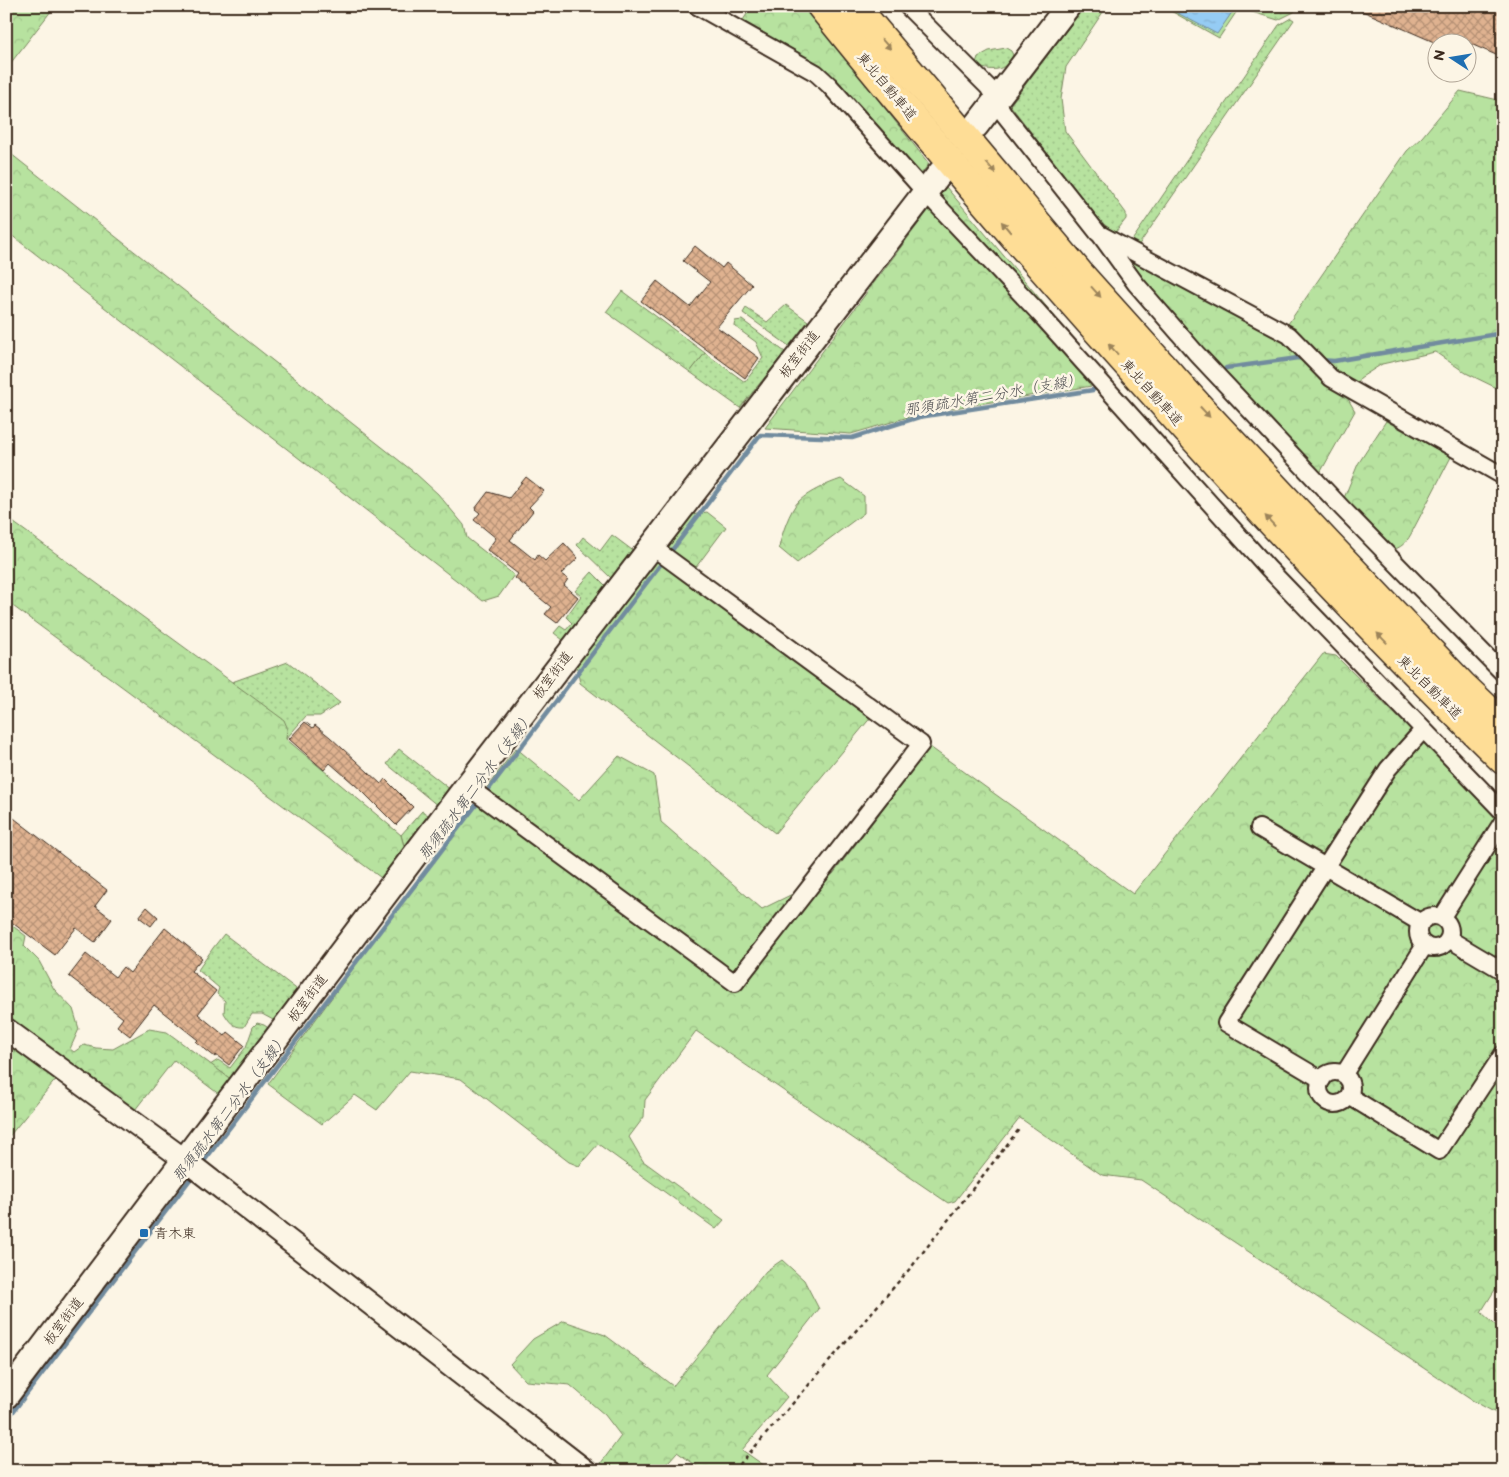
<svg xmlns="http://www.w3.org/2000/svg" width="1509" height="1477" viewBox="0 0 1509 1477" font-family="'Balsamiq Sans','Klee One',sans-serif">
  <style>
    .grass { fill: url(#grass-dots); stroke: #79865e }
    .forest { fill: url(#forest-crowns); stroke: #79865e }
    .water { fill: url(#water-ripples); stroke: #718b9e }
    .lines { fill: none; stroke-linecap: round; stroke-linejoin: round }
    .stream { stroke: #718b9e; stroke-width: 4.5 }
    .building { fill: url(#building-cross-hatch); stroke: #3b2a1e }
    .minor-casing { stroke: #3b2a1e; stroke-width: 20 }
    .tertiary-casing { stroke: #3b2a1e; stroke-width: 25 }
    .secondary-casing { stroke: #3b2a1e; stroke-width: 28 }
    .motorway-casing { stroke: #3b2a1e; stroke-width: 31 }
    .path { stroke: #3b2a1e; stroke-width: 2.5; stroke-dasharray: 4 4; stroke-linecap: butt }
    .minor { stroke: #fcf5e5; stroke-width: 16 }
    .tertiary { stroke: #fcf5e5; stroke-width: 21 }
    .secondary { stroke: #fcf5e5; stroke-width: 24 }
    .motorway { stroke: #fedd96; stroke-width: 28 }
    .oneway { fill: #9c845a }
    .poi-dot { fill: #1f6fb2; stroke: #fcf5e5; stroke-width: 2 }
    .labels { text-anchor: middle; stroke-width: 5; stroke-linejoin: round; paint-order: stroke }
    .street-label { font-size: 14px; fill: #3b2a1e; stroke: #fcf5e5 }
    .poi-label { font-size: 14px; fill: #3b2a1e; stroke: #fcf5e5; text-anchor: start }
    .water-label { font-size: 15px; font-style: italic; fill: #525254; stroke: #fcf5e5 }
  </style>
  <defs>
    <pattern id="grass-dots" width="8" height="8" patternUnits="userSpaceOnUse" patternTransform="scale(1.25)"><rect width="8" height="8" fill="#b7e29f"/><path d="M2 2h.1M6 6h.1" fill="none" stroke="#9ec288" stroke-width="1.8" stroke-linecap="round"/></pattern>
    <pattern id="forest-crowns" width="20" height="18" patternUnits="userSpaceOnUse" patternTransform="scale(1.25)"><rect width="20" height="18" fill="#b7e29f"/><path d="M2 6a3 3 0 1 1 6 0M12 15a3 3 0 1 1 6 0" fill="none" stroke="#9ec288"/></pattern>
    <pattern id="water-ripples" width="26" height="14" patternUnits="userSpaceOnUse" patternTransform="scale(1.25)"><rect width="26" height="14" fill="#95ccf4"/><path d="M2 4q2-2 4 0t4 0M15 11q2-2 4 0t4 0" fill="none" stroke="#81afd1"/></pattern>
    <pattern id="building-cross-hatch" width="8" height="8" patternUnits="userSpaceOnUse" patternTransform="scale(1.25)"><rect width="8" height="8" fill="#dfb290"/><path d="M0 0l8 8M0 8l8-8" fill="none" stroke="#b69175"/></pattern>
  </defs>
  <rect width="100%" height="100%" fill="#fcf5e5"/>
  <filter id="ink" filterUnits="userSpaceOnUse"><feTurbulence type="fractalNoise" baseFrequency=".02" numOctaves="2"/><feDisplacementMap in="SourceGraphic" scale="10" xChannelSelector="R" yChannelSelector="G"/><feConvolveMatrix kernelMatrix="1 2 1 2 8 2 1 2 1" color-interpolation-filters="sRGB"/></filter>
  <g filter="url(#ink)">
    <g class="grass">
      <polygon points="1085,6 1107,6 1066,67 1061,99 1065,131 1126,213 1126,219 1115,233 1100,221 1010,105"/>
      <polygon points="1162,6 1172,6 1170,9 1235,8 1228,6 1298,6 1294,12 1278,20 1239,8 1219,38"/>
      <polygon points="1291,18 1294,20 1138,246 1131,242 1279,25"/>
      <path d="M1006 48 1011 51 1013 55C1005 73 991 71 975 66L978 57 989 51Z"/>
      <polygon points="786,305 808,321 789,346 743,313 746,308 767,322"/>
      <polygon points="742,320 785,352 740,408 690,372 705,353 745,382 763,358 756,342 734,326 735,321"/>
      <polygon points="612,535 632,550 611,578 577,545 583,537 600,551"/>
      <polygon points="592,572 605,585 563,640 554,633 560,626 566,630 572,623 566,617 581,596 575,591"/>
      <polygon points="288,662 340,703 320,716 306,716 286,739 287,728 232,682"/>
      <polygon points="399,749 451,790 438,806 387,764"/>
      <polygon points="422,811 431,817 405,850 401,835"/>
      <path d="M224 934 299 991 275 1021 262 1014H252L244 1027C233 1028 229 1021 224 1013L225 1001 217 994 219 988 198 970 213 948Z"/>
      <polygon points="257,1023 264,1025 270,1029 232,1080 210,1065 218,1060 230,1068 246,1047 253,1027"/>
    </g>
    <g class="forest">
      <polygon points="6,6 55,6 6,69"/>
      <polygon points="752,6 804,6 929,164 921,174 915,173 833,82 740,25"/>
      <polygon points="1460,91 1498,100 1503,98 1503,391 1466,373 1435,352 1382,364 1360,378 1348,399 1355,411 1320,473 1312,475 1124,261 1130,259 1268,330 1288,324 1407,151 1422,137"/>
      <polygon points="6,150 415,473 438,494 464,525 467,538 514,575 499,596 483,601 6,231"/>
      <polygon points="946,187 1108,380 1098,385 922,413 851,434 765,428"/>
      <polygon points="622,291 705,353 690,372 606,312"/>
      <path d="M1386 421 1451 457 1413 530C1408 541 1401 550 1388 550L1342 503 1358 464Z"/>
      <path d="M841 479 864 496V513L797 563 779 548C781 536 790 509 799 501 810 491 827 484 841 479Z"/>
      <polygon points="707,512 726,527 687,579 872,716 775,833 580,683 576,664 692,515"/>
      <polygon points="6,517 284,720 287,727 286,739 401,835 405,850 384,880 6,601"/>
      <polygon points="1323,654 1336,656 1503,821 1503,1277 1481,1312 1503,1332 1503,1417 1470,1399 1141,1180 1102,1175 1020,1118 955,1201 948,1203 696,1031 645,1100 644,1117 629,1137 643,1161 724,1220 716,1229 598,1144 579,1166 569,1162 461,1079 410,1071 377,1110 355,1095 322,1124 268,1084 516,748 579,800 619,756 654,775 661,822 762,909 833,874 930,747 1133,894"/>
      <polygon points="6,921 26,936 24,946 39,961 54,989 73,1009 79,1029 70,1049 74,1052 84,1045 96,1048 113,1049 149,1029 167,1032 232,1080 220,1095 174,1060 131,1115 6,1020"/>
      <polygon points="6,1040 57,1078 6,1140"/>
      <polygon points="782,1260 804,1280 819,1309 767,1375 787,1397 742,1450 772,1471 704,1471 677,1452 660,1471 611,1471 601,1463 621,1436 605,1415 570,1385 526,1381 510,1364 533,1339 564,1321 605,1335 673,1386 766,1271"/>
    </g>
    <polygon class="water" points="1172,6 1228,6 1235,8 1217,34 1170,9"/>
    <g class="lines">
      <g class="stream">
        <polyline points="1319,360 1334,361 1503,333"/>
        <polyline points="1226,368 1298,358 1307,359"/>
        <polyline points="669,554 760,435 852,438 919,417 1093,390"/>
        <polyline points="485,794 664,560"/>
        <polyline points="201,1165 480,800"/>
        <polyline points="6,1421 195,1173"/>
      </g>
    </g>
    <g class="building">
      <polygon points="1351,6 1503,6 1503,58 1457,38 1455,42 1434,42"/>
      <polygon points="695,246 722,268 726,263 752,285 717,327 759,358 745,378 641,301 657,281 690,307 710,282 683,261"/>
      <polygon points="526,477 544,491 529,507 533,511 510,540 535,560 538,555 545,561 564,543 578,558 561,574 568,579 564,585 578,597 557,623 545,614 551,607 515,578 518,574 487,550 496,538 474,520 480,513 475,509 488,492 509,498"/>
      <polygon points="305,722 313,728 315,725 330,737 381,784 385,779 413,807 396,825 362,791 330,763 324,770 289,739"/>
      <polygon points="6,812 107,890 95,906 112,919 95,942 76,928 55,955 6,918"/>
      <polygon points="147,907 158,917 151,926 139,917"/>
      <polygon points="165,928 202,958 191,971 216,991 198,1014 225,1036 228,1032 244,1045 229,1065 216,1055 215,1057 196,1042 198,1040 154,1005 130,1036 117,1026 123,1018 69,976 86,954 115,977 123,967 130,973"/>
    </g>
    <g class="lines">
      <defs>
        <g id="minor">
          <polyline points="697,6 816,73 829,85 925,192 1038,312 1268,568 1503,812"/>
          <polyline points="907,6 988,87 1004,114 1098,233 1289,335 1331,378 1503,476"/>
          <polyline points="1101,236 1136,284 1196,353 1342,508 1503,673"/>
          <polyline points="467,786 735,983 921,744 651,546"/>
          <polyline points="1259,828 1421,923"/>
          <circle cx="1434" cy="932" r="16"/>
          <polyline points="1442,917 1503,821"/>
          <polyline points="1449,939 1503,971"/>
          <circle cx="1335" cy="1088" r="16"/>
          <polyline points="1344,1074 1425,945"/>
          <polyline points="1322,1080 1226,1023 1388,769 1423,730"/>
          <polyline points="1349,1096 1439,1151 1503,1054"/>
        </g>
        <polyline id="tertiary" points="6,1029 185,1160 586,1471"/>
        <g id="secondary">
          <polyline points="976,126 1068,6"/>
          <polyline points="6,1396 467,786 940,173"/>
        </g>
        <g id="motorway">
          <path d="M821 6C931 143 1046 275 1164 405 1274 527 1386 646 1503 760"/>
          <polyline points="855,6 1079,273 1203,411 1325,541 1462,685 1503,724"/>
        </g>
      </defs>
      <use href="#minor" class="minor-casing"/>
      <use href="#tertiary" class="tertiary-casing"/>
      <use href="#secondary" class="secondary-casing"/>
      <use href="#motorway" class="motorway-casing"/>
      <polyline class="path" points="734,1471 913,1265 1020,1128"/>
      <use href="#minor" class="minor"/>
      <use href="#tertiary" class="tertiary"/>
      <use href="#secondary" class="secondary"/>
      <use href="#motorway" class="motorway"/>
    </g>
    <defs><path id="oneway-solid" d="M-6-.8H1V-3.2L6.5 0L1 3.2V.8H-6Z" transform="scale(1.25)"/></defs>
    <g class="oneway">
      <use href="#oneway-solid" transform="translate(886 44) rotate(49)"/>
      <use href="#oneway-solid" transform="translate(991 168) rotate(50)"/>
      <use href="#oneway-solid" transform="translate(1006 227) rotate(-130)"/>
      <use href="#oneway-solid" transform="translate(1096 292) rotate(48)"/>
      <use href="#oneway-solid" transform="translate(1113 349) rotate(-132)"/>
      <use href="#oneway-solid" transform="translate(1205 412) rotate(47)"/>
      <use href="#oneway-solid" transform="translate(1270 521) rotate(-133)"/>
      <use href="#oneway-solid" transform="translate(1382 638) rotate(-134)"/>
    </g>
  </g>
  <rect class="poi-dot" x="139" y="1228" width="10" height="10" rx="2.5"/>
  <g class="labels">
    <g class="street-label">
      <text transform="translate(887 86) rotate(50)" y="5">東北自動車道</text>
      <text transform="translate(799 354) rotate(-52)" y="5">板室街道</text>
      <text transform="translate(1152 392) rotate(48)" y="5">東北自動車道</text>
      <text transform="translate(552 675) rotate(-53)" y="5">板室街道</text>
      <text transform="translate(1430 687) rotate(45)" y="5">東北自動車道</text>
      <text transform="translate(307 998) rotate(-53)" y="5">板室街道</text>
      <text transform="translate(63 1321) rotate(-53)" y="5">板室街道</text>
    </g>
    <g class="poi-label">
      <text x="154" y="1238">青木東</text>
    </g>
    <g class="water-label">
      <text transform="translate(993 395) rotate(-10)" y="5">那須疏水第二分水（支線）</text>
      <text transform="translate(476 786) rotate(-53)" y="5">那須疏水第二分水（支線）</text>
      <text transform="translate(230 1108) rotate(-53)" y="5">那須疏水第二分水（支線）</text>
    </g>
  </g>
  <rect width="1509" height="1477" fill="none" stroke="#fcf5e5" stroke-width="25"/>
  <rect x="12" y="12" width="1484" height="1452" fill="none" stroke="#3b2a1e" stroke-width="2" filter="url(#ink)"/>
  <g transform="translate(1452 58) rotate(282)"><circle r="24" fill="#fcf5e5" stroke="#afa495"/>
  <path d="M0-4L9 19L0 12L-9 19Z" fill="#1f6fb2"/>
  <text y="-8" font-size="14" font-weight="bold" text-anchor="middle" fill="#3b2a1e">N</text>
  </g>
</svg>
